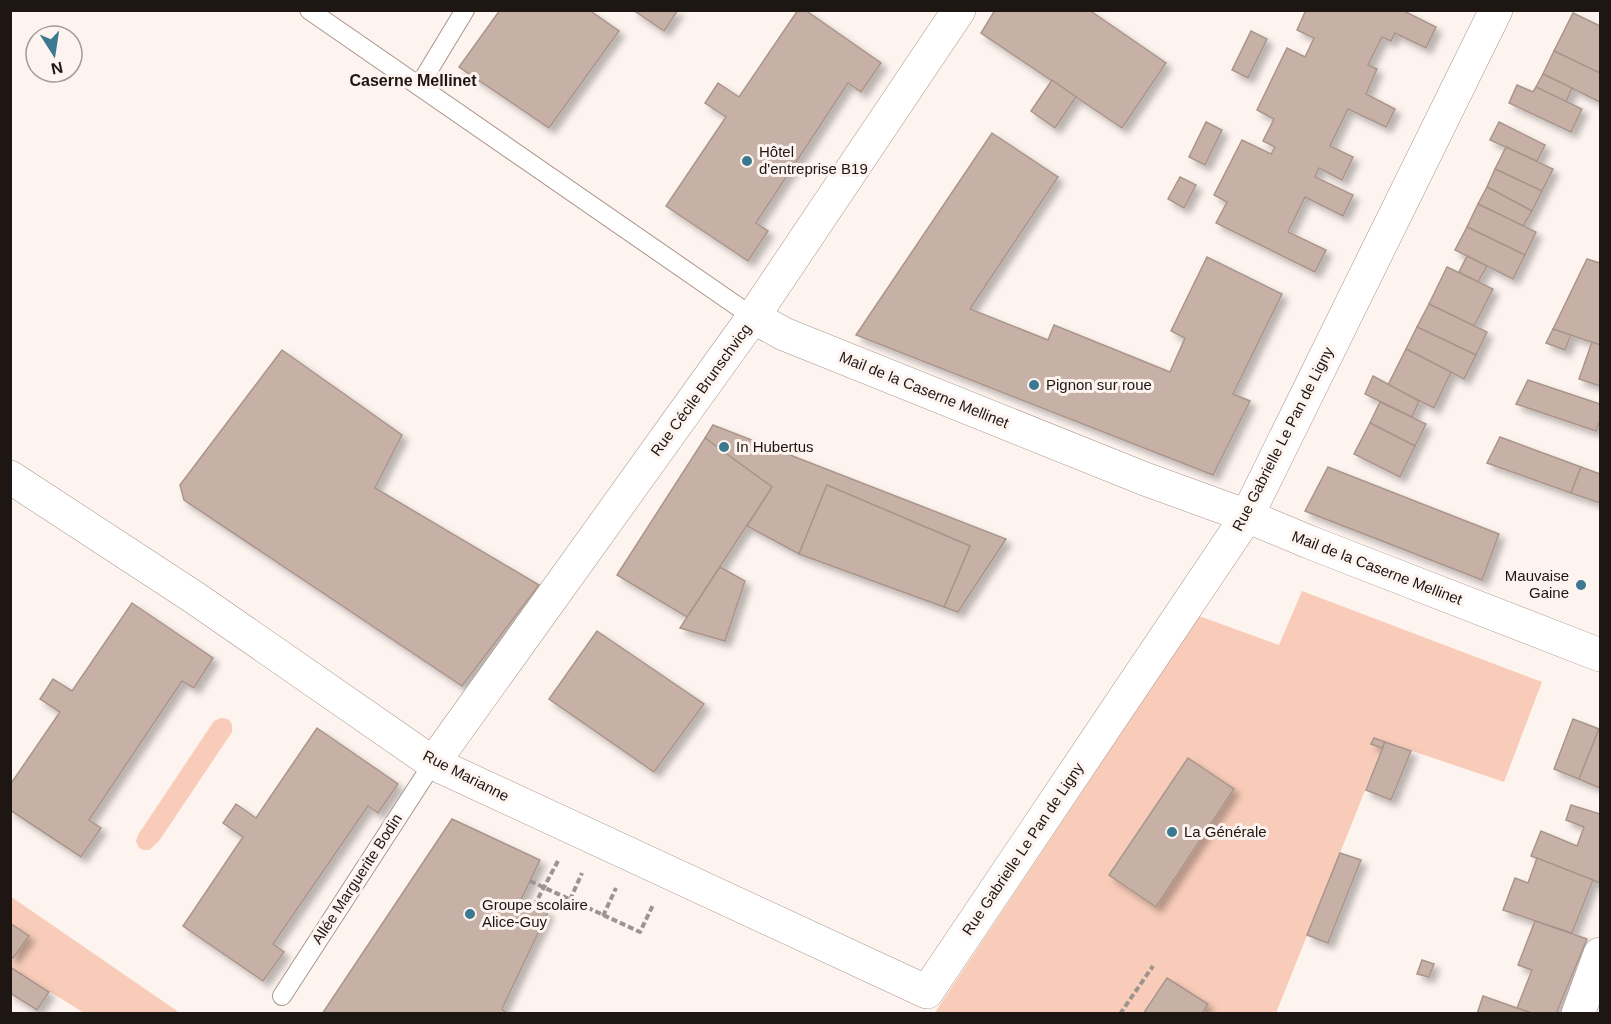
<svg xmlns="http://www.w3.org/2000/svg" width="1611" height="1024" viewBox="0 0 1611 1024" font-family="Helvetica,sans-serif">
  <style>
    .green { fill: #f8ccb8 }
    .building { fill: #c7b1a7; stroke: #aa958b; stroke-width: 1.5; filter: url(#shadow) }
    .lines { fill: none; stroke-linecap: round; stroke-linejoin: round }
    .lane-casing { stroke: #aa958b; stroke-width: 20 }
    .street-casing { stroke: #aa958b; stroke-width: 34 }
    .path { stroke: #9d9490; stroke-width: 4; stroke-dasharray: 6 3; stroke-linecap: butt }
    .lane { stroke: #fff; stroke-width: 18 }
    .street { stroke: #fff; stroke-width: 33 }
    .poi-dot { fill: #3c788f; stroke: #fdf3ef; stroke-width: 2 }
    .labels { text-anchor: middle; stroke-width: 6; stroke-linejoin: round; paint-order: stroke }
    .poi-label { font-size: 15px; fill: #1e1612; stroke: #fdf3ef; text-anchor: start }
    .street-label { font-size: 15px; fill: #1e1612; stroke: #fdf3ef }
    .neighbourhood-label { font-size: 16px; font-weight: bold; fill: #1e1612; stroke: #fdf3ef }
  </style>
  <defs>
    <filter id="shadow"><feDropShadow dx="5.5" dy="5.5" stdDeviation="3" flood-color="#0004"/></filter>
  </defs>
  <rect width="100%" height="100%" fill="#fdf3ef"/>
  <g class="green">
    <polygon points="1302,591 1542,682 1504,782 1374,738 1372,744 1382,748 1276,1013 934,1014 1199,616 1279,645"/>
    <path d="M221 718C230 718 233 723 232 732L159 841 149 850H143L139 848 136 841 138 835 214 721Z"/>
    <polygon points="10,896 180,1013 84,1013 11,967"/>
  </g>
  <g class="building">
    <polygon points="500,10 589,10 619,31 549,128 459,67"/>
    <polygon points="633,10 678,10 664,31"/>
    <polygon points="798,10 805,10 881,63 861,92 848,83 756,223 768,231 748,261 666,206 726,117 705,103 718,83 739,97"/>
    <polygon points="995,10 1089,10 1166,63 1122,128 981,33"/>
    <polygon points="1306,10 1402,10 1436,27 1426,48 1395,33 1391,41 1382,37 1368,65 1377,69 1366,94 1395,109 1386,127 1348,109 1330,146 1353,157 1342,180 1319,168 1315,177 1353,195 1343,216 1305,197 1288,232 1326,250 1315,272 1216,223 1227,202 1214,195 1242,140 1271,154 1275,147 1263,141 1274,119 1257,110 1287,48 1305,57 1314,38 1297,30"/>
    <polygon points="1573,13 1600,26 1600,69 1599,73 1554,51"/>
    <polygon points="1251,31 1267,39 1248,78 1232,70"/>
    <polygon points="1554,51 1600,73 1600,102 1543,74"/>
    <polygon points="1543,74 1572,88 1566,102 1536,87"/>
    <polygon points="1052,80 1076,97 1055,128 1031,111"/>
    <polygon points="1517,85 1533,92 1536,87 1582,109 1571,132 1509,103"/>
    <polygon points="1206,122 1222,130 1205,165 1189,157"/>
    <polygon points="1499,122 1545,145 1537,161 1490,140"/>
    <polygon points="992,133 1058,177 970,309 1048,340 1054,325 1170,372 1185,338 1171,331 1207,257 1282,294 1233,394 1250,401 1213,475 856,335"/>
    <polygon points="1506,147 1553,169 1542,191 1495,169"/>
    <polygon points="1495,169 1542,191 1532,211 1487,187"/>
    <polygon points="1180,177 1196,185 1184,208 1168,199"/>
    <polygon points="1487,187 1532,211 1523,226 1478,204"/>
    <polygon points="1478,204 1536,232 1525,255 1467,227"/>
    <polygon points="1467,227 1525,255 1513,279 1455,250"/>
    <polygon points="1467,256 1487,266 1478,282 1459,272"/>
    <polygon points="1587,259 1600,263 1600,345 1553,329"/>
    <polygon points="1447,267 1493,289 1474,326 1429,304"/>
    <polygon points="1429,304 1487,332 1476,355 1417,327"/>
    <polygon points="1417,327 1476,355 1464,379 1406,349"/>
    <polygon points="1553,329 1571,335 1565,350 1546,343"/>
    <polygon points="1592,342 1600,345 1600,386 1579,379"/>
    <polygon points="1406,349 1451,372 1434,408 1388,385"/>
    <polygon points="282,350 402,435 375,488 539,585 462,686 184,500 180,485"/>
    <polygon points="1373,376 1419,401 1412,417 1365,394"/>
    <polygon points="1528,380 1600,404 1600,420 1596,431 1516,404"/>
    <polygon points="1380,402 1426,424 1415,446 1370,423"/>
    <polygon points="1370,423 1415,446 1400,477 1354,454"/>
    <polygon points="713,425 1006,539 958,612 944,607 970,546 827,485 799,554 747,526 772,487 705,438"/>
    <polygon points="1500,437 1581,467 1571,493 1487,463"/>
    <polygon points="705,438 772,487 687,617 617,575"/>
    <polygon points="1328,467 1499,534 1482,580 1305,511"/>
    <polygon points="1581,467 1600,474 1600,503 1571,493"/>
    <polygon points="827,485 970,546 944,607 799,554"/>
    <polygon points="720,567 745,581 725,641 680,628"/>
    <polygon points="132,603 213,658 194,688 182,681 89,820 101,828 81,857 10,810 10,785 60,712 40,699 53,679 72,691"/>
    <polygon points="597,631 704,704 654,772 549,699"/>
    <polygon points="1573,719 1599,729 1579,779 1554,769"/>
    <polygon points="317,728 398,784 378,813 368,806 273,944 284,952 263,981 183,926 243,837 223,823 236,804 256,818"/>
    <polygon points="1599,729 1600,730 1600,788 1579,779"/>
    <polygon points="1374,738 1385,742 1382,748 1371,744"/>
    <polygon points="1385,742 1411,751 1391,800 1366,790"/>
    <polygon points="1188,758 1234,789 1156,907 1109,875"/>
    <polygon points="1571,805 1600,814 1600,883 1531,856 1541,831 1577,846 1584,827 1566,820"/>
    <polygon points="452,819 540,860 521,900 548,912 502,1009 508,1014 322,1014"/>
    <polygon points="1340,853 1361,860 1328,943 1307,935"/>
    <polygon points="1537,858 1593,880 1572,933 1503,910 1515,878 1528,883"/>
    <polygon points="1535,921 1587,939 1556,1014 1535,1014 1517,1008 1532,970 1518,965"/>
    <polygon points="10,923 29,936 13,958 10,956"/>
    <polygon points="1422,960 1434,964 1429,977 1417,974"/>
    <polygon points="10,967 49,992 37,1010 10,993"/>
    <polygon points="1167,978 1208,1004 1202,1014 1143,1014"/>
    <polygon points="1483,996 1517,1008 1526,1011 1525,1014 1477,1014"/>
  </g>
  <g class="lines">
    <defs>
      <g id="lane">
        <polyline points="309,10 753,317"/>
        <polyline points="419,86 465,10"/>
        <polyline points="282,996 433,763"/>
      </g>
      <g id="street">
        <polyline points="753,317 784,334 1145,479 1247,516 1309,542 1600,655"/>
        <polyline points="10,477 195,598 433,763 927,992 1247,516 1496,10"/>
        <polyline points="433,763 753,317 959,10"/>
        <polyline points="1578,1014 1600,954"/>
      </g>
    </defs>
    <use href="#lane" class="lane-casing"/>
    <use href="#street" class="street-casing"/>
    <g class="path">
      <polyline points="530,881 640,932 653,905"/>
      <polyline points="570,900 582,873"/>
      <polyline points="534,906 559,859"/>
      <polyline points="603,916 616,888"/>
      <polyline points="1120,1014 1153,966"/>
    </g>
    <use href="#lane" class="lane"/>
    <use href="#street" class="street"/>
  </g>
  <g class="poi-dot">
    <circle cx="747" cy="161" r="6"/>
    <circle cx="1034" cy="385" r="6"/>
    <circle cx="724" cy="447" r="6"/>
    <circle cx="1581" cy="585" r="6"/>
    <circle cx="1172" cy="832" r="6"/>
    <circle cx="470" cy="914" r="6"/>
  </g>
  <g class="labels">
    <g class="poi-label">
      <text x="759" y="157">Hôtel<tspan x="759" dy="17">d'entreprise B19</tspan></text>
      <text x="1046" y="390">Pignon sur roue</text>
      <text x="736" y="452">In Hubertus</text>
      <text x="1569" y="581" text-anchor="end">Mauvaise<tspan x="1569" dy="17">Gaine</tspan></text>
      <text x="1184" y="837">La Générale</text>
      <text x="482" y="910">Groupe scolaire<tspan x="482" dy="17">Alice-Guy</tspan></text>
    </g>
    <g class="street-label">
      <text transform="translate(701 390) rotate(-54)" y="5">Rue Cécile Brunschvicg</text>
      <text transform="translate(924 390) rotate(22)" y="5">Mail de la Caserne Mellinet</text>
      <text transform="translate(1283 439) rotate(-63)" y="5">Rue Gabrielle Le Pan de Ligny</text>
      <text transform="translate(1377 568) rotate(21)" y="5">Mail de la Caserne Mellinet</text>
      <text transform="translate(466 776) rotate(27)" y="5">Rue Marianne</text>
      <text transform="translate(1023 849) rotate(-56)" y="5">Rue Gabrielle Le Pan de Ligny</text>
      <text transform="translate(357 879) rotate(-57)" y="5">Allée Marguerite Bodin</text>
    </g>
    <g class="neighbourhood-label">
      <text x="413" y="86">Caserne Mellinet</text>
    </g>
  </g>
  <rect width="1611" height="1024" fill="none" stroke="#1e1612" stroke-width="24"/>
  <g transform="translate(54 54) rotate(168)"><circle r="28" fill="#fdf3ef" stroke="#a49b97" stroke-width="1.5"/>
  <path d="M0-4.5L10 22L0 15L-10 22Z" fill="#3c788f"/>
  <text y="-9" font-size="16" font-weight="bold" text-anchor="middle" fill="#1e1612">N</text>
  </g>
</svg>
